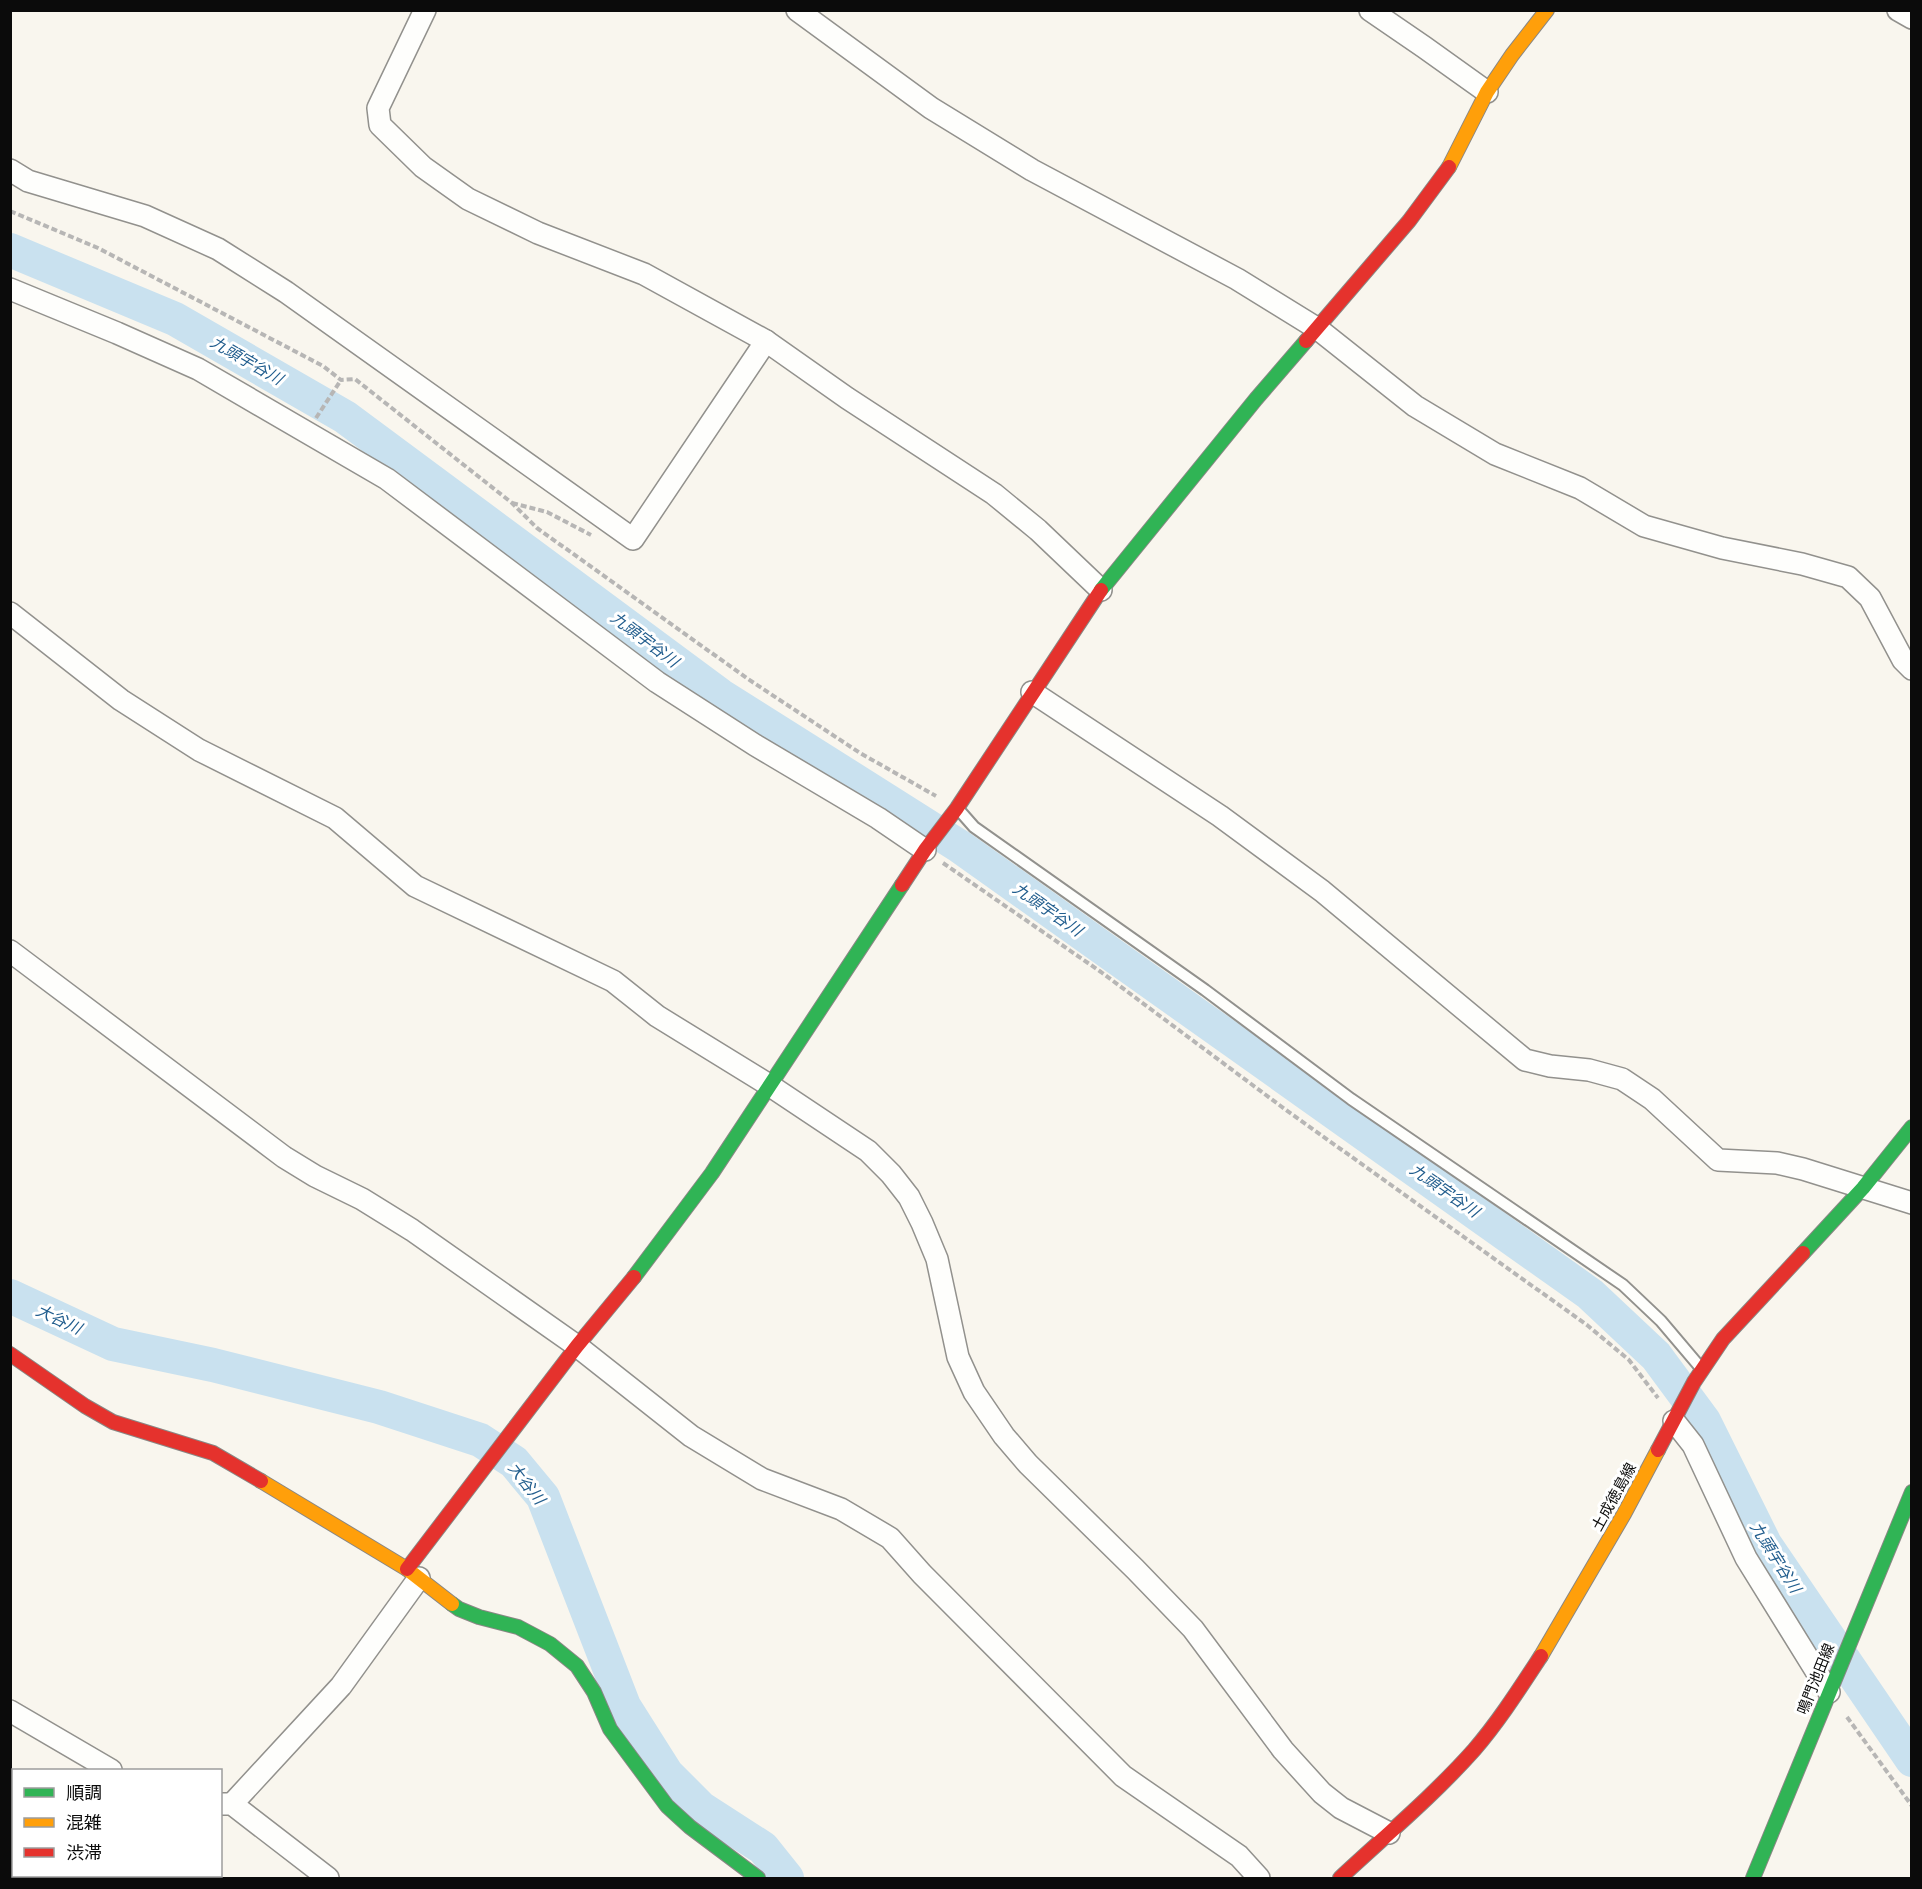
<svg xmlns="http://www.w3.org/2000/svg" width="1922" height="1889" viewBox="0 0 1922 1889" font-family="Literata,'Noto Sans JP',serif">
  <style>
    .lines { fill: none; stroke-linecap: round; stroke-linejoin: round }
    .river { stroke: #c9e1ef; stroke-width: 34 }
    .lane-casing { stroke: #92918d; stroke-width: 14 }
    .street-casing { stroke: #92918d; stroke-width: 24 }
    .fast-casing { stroke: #898784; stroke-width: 16 }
    .slow-casing { stroke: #898784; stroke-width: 16 }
    .jam-casing { stroke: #898784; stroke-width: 16 }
    .path { stroke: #b7b6b5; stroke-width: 4; stroke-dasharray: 6 3; stroke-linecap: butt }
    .lane { stroke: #fefefc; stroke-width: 10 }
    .street { stroke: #fefefc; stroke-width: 21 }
    .fast { stroke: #30b455; stroke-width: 14 }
    .slow { stroke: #ff9f0a; stroke-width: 14 }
    .jam { stroke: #e5322d; stroke-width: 14 }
    .labels { text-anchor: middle; stroke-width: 6; stroke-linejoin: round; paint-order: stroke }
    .street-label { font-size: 15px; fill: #0b0b0b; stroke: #fff }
    .water-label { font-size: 16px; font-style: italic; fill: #225e8e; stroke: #fff }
  </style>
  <rect width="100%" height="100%" fill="#f9f6ee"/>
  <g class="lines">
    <g class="river">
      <polyline points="10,250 175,319 345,417 720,695 959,846 1590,1294 1656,1356 1704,1421 1765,1544 1912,1760"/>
      <polyline points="10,1296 113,1344 213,1365 379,1407 480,1440 514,1462 543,1497 624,1706 667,1774 701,1808 763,1848 787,1878"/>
    </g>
    <defs>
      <polyline id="lane" points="959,810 974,827 1205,990 1351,1099 1623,1285 1661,1321 1700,1367"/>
      <g id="street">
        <polyline points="425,10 378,108 380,125 423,167 468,199 538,233 644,274 766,341 847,398 994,494 1038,530 1101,590"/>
        <polyline points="797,10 931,108 1032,170 1237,279 1318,329 1415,406 1495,454 1580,488 1644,526 1722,548 1802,564 1848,577 1870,598 1903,660 1912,669"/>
        <polyline points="1370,10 1424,47 1487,92"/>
        <polyline points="1898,10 1912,18"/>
        <polyline points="10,170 28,181 145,216 218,249 286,292 633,539 766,341"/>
        <polyline points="10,289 117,333 198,369 387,479 657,682 755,745 878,818 925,850"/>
        <polyline points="10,613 121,700 199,750 335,818 415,886 613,981 657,1016 769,1085 868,1151 891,1174 909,1197 922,1223 937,1259 958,1357 974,1392 1004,1436 1028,1464 1135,1569 1193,1629 1283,1750 1322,1793 1341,1808 1389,1833"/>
        <polyline points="1032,692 1220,816 1322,891 1525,1060 1550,1066 1589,1070 1622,1079 1652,1099 1718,1160 1777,1163 1803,1169 1912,1203"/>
        <polyline points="10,951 284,1157 315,1176 362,1199 412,1230 577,1346 691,1436 762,1479 841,1509 890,1538 922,1574 1123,1776 1239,1856 1259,1878"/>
        <polyline points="1674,1421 1693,1445 1746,1558 1829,1692"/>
        <polyline points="10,1711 111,1770"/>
        <polyline points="220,1804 232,1804 328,1878"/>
        <polyline points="232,1804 341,1686 419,1578"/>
        <polyline points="123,1878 126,1876"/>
      </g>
      <g id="fast">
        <polyline points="1101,590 1256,399 1306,341"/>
        <polyline points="1803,1253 1863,1188 1912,1127"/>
        <polyline points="634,1277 712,1173 902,885"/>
        <polyline points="452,1604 459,1609 479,1617 518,1627 550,1644 577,1666 594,1692 610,1729 667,1806 690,1827 758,1878"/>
        <polyline points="1753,1878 1912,1492"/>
      </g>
      <g id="slow">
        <polyline points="1449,167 1487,92 1512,55 1547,10"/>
        <polyline points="261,1481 407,1569 452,1604"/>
        <polyline points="1541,1656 1624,1514 1658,1450"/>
      </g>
      <g id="jam">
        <polyline points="1306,341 1409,221 1449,167"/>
        <polyline points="902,885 925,850 957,808 1101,590"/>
        <polyline points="10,1354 85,1406 113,1422 213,1453 261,1481"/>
        <polyline points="1658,1450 1694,1382 1723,1339 1803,1253"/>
        <polyline points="407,1569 577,1346 634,1277"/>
        <path d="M1340 1878C1385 1836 1433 1796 1474 1750 1499 1721 1520 1688 1541 1656"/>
      </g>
    </defs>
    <use href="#lane" class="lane-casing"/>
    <use href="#street" class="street-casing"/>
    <use href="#fast" class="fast-casing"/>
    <use href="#slow" class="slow-casing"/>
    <use href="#jam" class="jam-casing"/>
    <g class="path">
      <polyline points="10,211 98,248 323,366 341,380 355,379 512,503 537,528 748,679 860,753 936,796"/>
      <polyline points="316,418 341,380"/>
      <polyline points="512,503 547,512 591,535"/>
      <polyline points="943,863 1101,972 1286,1110 1587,1325 1629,1360 1658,1398"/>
      <polyline points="1847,1717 1912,1806"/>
    </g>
    <use href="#lane" class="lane"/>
    <use href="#street" class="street"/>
    <use href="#fast" class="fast"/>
    <use href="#slow" class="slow"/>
    <use href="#jam" class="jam"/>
  </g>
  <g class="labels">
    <g class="street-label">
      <text transform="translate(1614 1497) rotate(-61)" y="5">土成徳島線</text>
      <text transform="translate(1816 1679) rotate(-68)" y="5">鳴門池田線</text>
    </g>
    <g class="water-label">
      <text transform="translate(247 360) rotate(30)" y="6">九頭宇谷川</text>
      <text transform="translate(645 639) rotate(37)" y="6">九頭宇谷川</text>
      <text transform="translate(1048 909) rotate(35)" y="6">九頭宇谷川</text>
      <text transform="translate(1445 1190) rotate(35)" y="6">九頭宇谷川</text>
      <text transform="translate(59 1319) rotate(25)" y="6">大谷川</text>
      <text transform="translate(527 1483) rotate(52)" y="6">大谷川</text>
      <text transform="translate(1776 1557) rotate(58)" y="6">九頭宇谷川</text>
    </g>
  </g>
  <rect width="1922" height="1889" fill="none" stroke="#0b0b0b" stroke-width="24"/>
  <rect x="12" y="1769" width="210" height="108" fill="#ffffff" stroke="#9d9d9d" stroke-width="1.5"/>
  <rect x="24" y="1788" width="30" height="9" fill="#30b455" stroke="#9d9d9d" stroke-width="1.5"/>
  <text x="66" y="1799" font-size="18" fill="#0b0b0b">順調</text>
  <rect x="24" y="1818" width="30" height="9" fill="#ff9f0a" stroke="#9d9d9d" stroke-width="1.5"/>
  <text x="66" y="1829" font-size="18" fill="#0b0b0b">混雑</text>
  <rect x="24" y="1848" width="30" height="9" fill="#e5322d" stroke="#9d9d9d" stroke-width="1.5"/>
  <text x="66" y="1859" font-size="18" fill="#0b0b0b">渋滞</text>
</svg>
